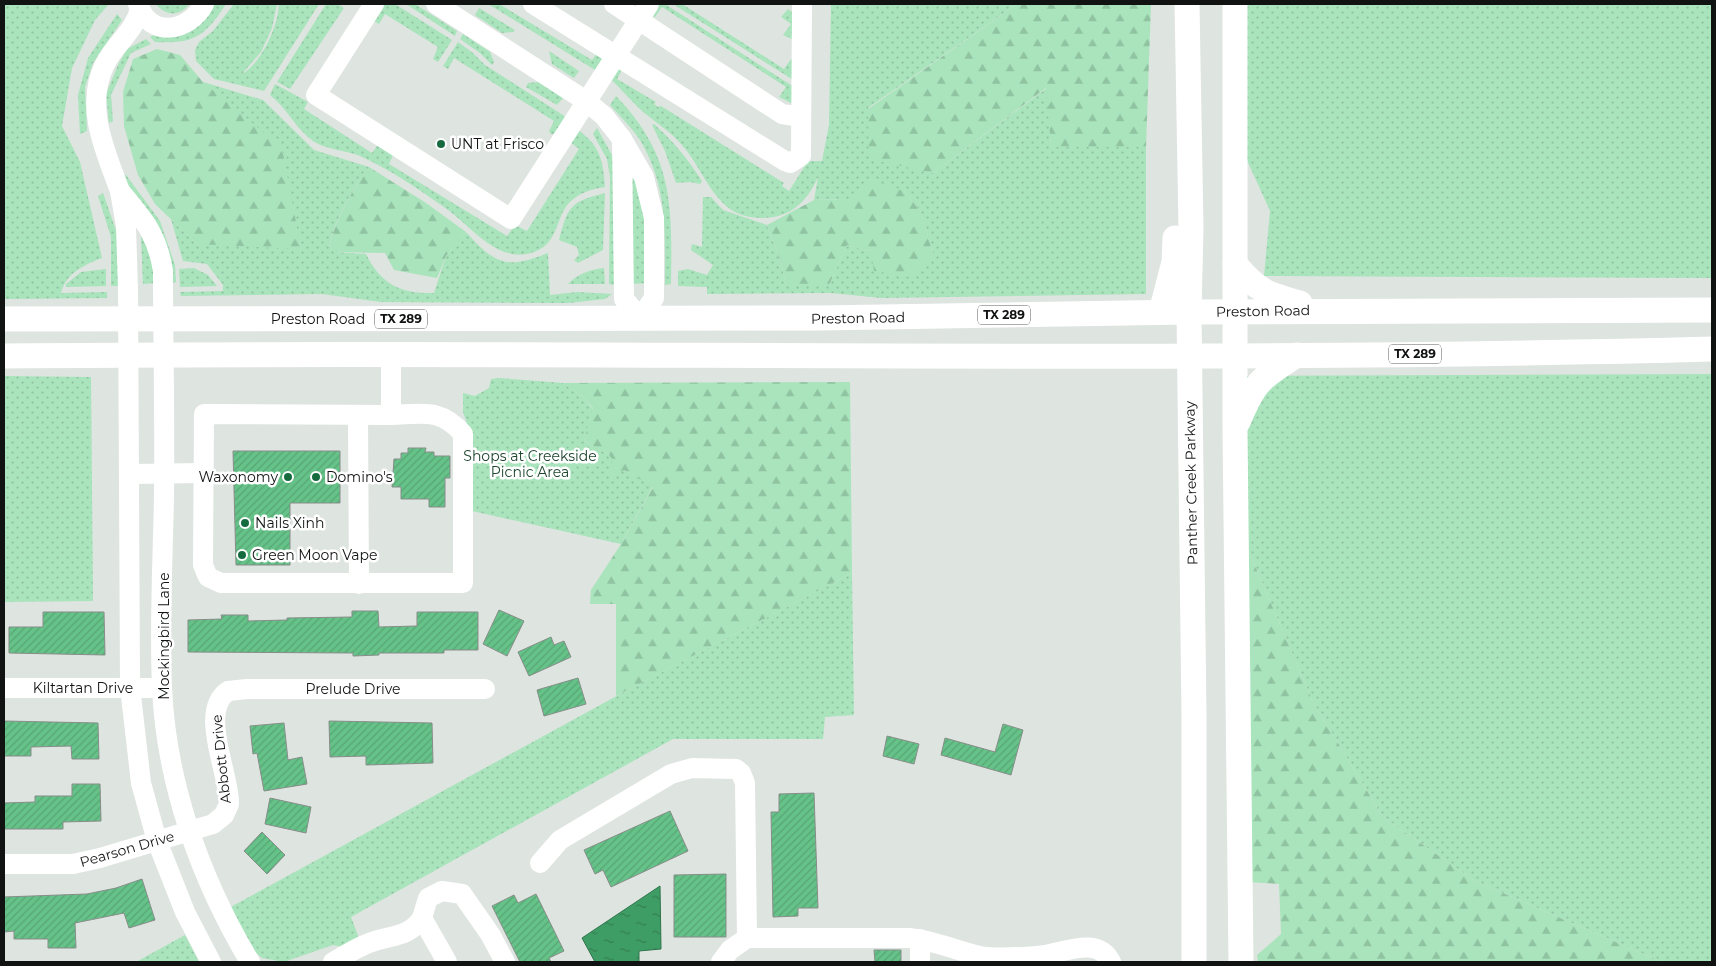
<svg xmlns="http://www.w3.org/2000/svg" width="1716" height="966" viewBox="0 0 1716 966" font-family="Montserrat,sans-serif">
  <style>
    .green { fill: url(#green-dots) }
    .forest { fill: url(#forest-firs) }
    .water { fill: url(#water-ripples); stroke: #30744c }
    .building { fill: url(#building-hatch); stroke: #878d89 }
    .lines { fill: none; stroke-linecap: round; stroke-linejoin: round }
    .minor { stroke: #fff; stroke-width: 20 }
    .major { stroke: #fff; stroke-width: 25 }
    .poi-dot { fill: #156b3e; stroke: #fff; stroke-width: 2 }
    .labels { text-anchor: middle; stroke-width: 5; stroke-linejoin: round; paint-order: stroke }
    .shield { fill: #fff; stroke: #585a59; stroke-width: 1 }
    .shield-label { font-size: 12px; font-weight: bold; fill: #111312 }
    .poi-label { font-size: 14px; fill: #111312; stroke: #fff; text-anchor: start }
    .street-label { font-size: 14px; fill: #111312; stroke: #fff }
    .park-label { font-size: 14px; fill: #1e452d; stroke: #fff }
  </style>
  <defs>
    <pattern id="green-dots" width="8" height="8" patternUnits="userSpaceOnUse" patternTransform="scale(1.25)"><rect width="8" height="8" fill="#a9e4bc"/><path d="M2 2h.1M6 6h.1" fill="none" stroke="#90c3a1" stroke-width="1.8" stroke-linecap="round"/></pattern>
    <pattern id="forest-firs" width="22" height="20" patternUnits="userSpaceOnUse" patternTransform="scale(1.25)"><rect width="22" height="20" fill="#a9e4bc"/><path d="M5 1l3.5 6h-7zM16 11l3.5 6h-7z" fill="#90c3a1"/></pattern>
    <pattern id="water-ripples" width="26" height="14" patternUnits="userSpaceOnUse" patternTransform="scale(1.25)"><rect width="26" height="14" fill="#3e9d65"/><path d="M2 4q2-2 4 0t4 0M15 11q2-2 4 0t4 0" fill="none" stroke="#337f52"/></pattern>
    <pattern id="building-hatch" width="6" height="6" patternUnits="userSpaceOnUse" patternTransform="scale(1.25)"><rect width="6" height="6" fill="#65c288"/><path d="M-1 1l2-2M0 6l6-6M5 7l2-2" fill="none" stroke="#57a674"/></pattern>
  </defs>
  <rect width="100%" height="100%" fill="#dee4df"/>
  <g class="green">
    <path d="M4 4H109L95 20 72 68 62 126 80 162 102 258C84 265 66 273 61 293L107 292V298L4 299Z"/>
    <path d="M156 4H189C180 17 165 16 156 4Z"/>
    <path d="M212 4H226C205 36 195 44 155 42L150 37Z"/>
    <path d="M234 4H277L272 28 261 52 242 74C262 63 278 26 279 4H319L264 91 214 79 196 61 195 50 199 42 213 31Z"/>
    <polygon points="326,4 338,4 344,8 290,89 277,82"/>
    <polygon points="381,4 395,4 452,40 438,62 433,59 438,47 385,14 379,24 374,21"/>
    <polygon points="406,4 415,4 457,31 455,36"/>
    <polygon points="488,4 499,4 592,60 597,53 605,56 595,70"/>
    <polygon points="657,4 665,4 794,87 793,104 779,97 786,87 662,7 655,17 652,16"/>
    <polygon points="673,4 682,4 784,69 791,59 794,61 795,81"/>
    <path d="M831 4H1017L868 108 933 173 1047 88 1051 147H1146V294L881 298 831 293 707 294V287L678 286V271L688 269 707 275 713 265 691 250 692 244 702 247 703 197H711L723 210 767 225 781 262 786 285H829L847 245 871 251 933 254 921 212 904 191 848 199 814 200 818 177C805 207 784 222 750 217 739 215 729 210 721 201 705 184 697 162 682 145 670 131 655 122 642 111 630 100 621 88 609 78L619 65 623 68 617 79 656 102 654 104 658 107 661 106 784 183 782 186 789 191 808 161H822L829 125Z"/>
    <polygon points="1236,4 1712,4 1712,278 1264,276 1270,211 1237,138"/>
    <polygon points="479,8 515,30 513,32 502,33 475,15"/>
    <polygon points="788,9 796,15 792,39 783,35 791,24 781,17"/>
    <polygon points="117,14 122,20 93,63 85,87 87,131 80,134 78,95 88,58"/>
    <polygon points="463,34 490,52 494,62 492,65 480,53 460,39"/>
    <polygon points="146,39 151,44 131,53 111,95 113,121 109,123 106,94 118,65 127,49"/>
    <polygon points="458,42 473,53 485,65 566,117 555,134 551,134 549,131 554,121 454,58 448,69 443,66"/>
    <polygon points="549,51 579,71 574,78 552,64"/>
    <path d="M203 82 263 100 314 150 369 167C352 191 335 218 329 247L335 252 366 254C381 284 400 294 434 293L446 256 466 232C495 264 506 270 548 253L550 295 577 292 612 294 605 299 568 303 381 302 322 294 181 296 180 292 223 291V285L207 264 183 261 171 219 197 244 225 102Z"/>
    <polygon points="538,82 563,98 557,105 526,87 528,83"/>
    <path d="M275 84 308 102 304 109 372 153 379 143 395 151 389 164 507 236 515 225 527 231 579 149 569 141 577 129C600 146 603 159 605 187 592 189 581 192 571 201 555 215 560 243 534 252 497 265 471 225 444 207 417 188 391 170 360 156 346 150 326 150 313 141 295 128 287 108 270 95Z"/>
    <path d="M616 96C674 156 672 206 671 284L665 285C665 233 668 187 640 140 632 128 620 116 610 105Z"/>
    <path d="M654 124C673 141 688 159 702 181L700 184 690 182 676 183 665 151 652 125Z"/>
    <polygon points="597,128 612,155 615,166 615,285 609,284 610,177 607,159 593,134"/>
    <polygon points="126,175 160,221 175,265 176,282 172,283 122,176"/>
    <polygon points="634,175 647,210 649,283 631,284 631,183"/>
    <polygon points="103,193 118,236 118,286 111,286 111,237 98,196"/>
    <path d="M605 193 603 250 578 263 574 260 579 255 577 247 559 240C568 206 570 202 605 193Z"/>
    <polygon points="141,237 145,237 152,257 156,283 143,284"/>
    <polygon points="194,268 208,275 217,286 180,287 179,269"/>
    <path d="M604 268 605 284H568C579 273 589 270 604 268Z"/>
    <polygon points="106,269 106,286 66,287 66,284 81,272"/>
    <polygon points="1712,374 1712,962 1662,962 1475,881 1383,817 1313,702 1239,528 1240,376"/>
    <polygon points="4,376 91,377 93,601 4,602"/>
    <polygon points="500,378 563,383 583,397 593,409 584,441 609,455 614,460 607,473 624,470 653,486 621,544 472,511 473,440 463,412 463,393 475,396 489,388 491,379"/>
    <polygon points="852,573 854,715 825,717 823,739 673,739 351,917 359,938 343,947 333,945 284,962 262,958 250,948 229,908 633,687"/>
    <polygon points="185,935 199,962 136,962"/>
  </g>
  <g class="forest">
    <polygon points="1017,4 1151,4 1146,147 1051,147 1046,88 933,173 869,159 868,109"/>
    <polygon points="157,49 180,55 203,82 282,148 301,249 197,244 155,204 138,175 124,126 123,92 133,59"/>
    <path d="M369 167 426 203 466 232 446 256 437 278 394 270 385 253 335 252 329 248C335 219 352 191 369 167Z"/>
    <polygon points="871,179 904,191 921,212 933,254 912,277 874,271 871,251 847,245 829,285 786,285 781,262 767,225 814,200 848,199"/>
    <polygon points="850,382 852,573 616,696 616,604 590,604 591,590 621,544 653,487 624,470 619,472 615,477 607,473 613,460 609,455 584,441 593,408 583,397 563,383"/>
    <polygon points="1239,528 1313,702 1383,817 1475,881 1662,962 1258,962 1257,955 1281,934 1279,884 1248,882"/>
  </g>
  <polygon class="water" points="660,886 661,949 639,951 639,962 595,962 582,938"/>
  <g class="building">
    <polygon points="408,448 426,448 425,452 434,452 434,456 450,456 450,478 445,478 445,507 429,507 429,499 401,499 401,487 392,487 394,459 401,459 401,453 408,453"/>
    <polygon points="233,451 340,451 340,503 290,503 290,565 236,565"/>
    <polygon points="499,610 524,621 507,656 483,644"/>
    <polygon points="352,611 378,611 379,627 417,626 417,612 478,612 478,650 444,650 444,653 379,653 379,655 353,656 353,653 188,652 188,620 222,619 221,615 248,615 248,621 287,620 287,618 352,617"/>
    <polygon points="43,612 104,612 105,655 9,653 9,627 43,627"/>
    <polygon points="551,637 554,645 564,641 571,657 529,676 518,652"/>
    <polygon points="578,678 586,704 544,716 537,690"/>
    <polygon points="4,721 98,723 99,759 72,759 71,746 31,747 31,756 4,756"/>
    <polygon points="329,721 432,723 433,763 366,765 366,756 330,757"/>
    <polygon points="284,723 288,760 302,757 307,784 264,791 257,753 253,754 250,726"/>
    <polygon points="1003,724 1023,730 1011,775 941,755 945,738 995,752"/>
    <polygon points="887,736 919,744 914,764 883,756"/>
    <polygon points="72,784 100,784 101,821 63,822 63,829 4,829 4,803 35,802 35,796 72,796"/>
    <polygon points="814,793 818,908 798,908 798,916 773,917 771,812 779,812 779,794"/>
    <polygon points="270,798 311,807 306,833 265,824"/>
    <polygon points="670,811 688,851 611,887 603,870 595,874 584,850"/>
    <polygon points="262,832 285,855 267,874 244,851"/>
    <polygon points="726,874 726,937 674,937 674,875"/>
    <polygon points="142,879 155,920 129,928 124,913 75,923 76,948 48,948 48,939 14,939 14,931 4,932 4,897 87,894 116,888"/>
    <polygon points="536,894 564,951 549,958 551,962 520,962 492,906 514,895 518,903"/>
    <polygon points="874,950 901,950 901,962 875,962"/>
  </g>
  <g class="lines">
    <g class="minor">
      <path d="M138 4C150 39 189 32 204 4"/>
      <polyline points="374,4 316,95 511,219 649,4"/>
      <polyline points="436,4 586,101 604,116 622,139"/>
      <polyline points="533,4 785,161 790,163 801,156 802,4"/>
      <polyline points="614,4 782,114 801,117"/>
      <polygon points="622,139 644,177 654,218 654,298 640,318 624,299"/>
      <path d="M120 191C105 151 84 106 105 64 115 44 134 32 140 9"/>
      <path d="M391 354V415C423 414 441 408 463 434V583H221L208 577 203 565 204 414 391 415"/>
      <polyline points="358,415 359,584"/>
      <polyline points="129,474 204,473"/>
      <polyline points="4,688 162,688"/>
      <polyline points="540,863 560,840 671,774 692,768 736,769 741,773 745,783 747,938 730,950 721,962"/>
      <path d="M4 864H73L100 858 213 824 224 815 229 804C230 775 198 711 228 691L247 689H485"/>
      <polyline points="422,918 428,898 442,891 462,894 490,934 505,962"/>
      <path d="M747 938H909C934 940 956 951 980 956 997 959 1020 957 1037 956 1060 955 1097 934 1111 962"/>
      <polyline points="920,939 920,962"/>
      <path d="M211 962 185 912 157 841 141 783 130 687 128 289 126 226 120 191C143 219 157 233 163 271 163 345 165 420 164 494 163 558 159 623 162 687 166 784 201 880 250 962"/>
      <path d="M333 962C346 955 360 945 375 941 394 935 410 936 422 918L447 962"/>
    </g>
    <g class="major">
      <polyline points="1187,4 1191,228 1189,312 1194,715 1194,962"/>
      <polyline points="1235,4 1235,429 1241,962"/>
      <path d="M1235 264C1257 291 1267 294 1300 303"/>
      <polyline points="1161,312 1174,262 1175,238"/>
      <polyline points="4,319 820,318 1189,312 1712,310"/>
      <path d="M4 356C573 350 1143 364 1712 349"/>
      <path d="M1238 422C1255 381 1261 378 1297 355"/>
    </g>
  </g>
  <g class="poi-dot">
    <circle cx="441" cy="144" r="5"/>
    <circle cx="288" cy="477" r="5"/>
    <circle cx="316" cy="477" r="5"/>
    <circle cx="245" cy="523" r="5"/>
    <circle cx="242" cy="555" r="5"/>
  </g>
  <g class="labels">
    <g class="shield">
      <rect x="978" y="305.5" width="52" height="19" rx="4"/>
      <rect x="375" y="309.5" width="52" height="19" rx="4"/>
      <rect x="1389" y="344.5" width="52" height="19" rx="4"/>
    </g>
    <g class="shield-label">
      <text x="1004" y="319">TX 289</text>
      <text x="401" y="323">TX 289</text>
      <text x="1415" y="358">TX 289</text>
    </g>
    <g class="poi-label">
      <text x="451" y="149">UNT at Frisco</text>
      <text x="278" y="482" text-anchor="end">Waxonomy</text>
      <text x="326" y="482">Domino's</text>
      <text x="255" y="528">Nails Xinh</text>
      <text x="252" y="560">Green Moon Vape</text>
    </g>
    <g class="street-label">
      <text transform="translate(1263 311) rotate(-1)" y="5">Preston Road</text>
      <text transform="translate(858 318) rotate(-1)" y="5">Preston Road</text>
      <text x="318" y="324">Preston Road</text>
      <text transform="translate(1191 483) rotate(-91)" y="5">Panther Creek Parkway</text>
      <text transform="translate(164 636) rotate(-90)" y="5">Mockingbird Lane</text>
      <text x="83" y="693">Kiltartan Drive</text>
      <text x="353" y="694">Prelude Drive</text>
      <text transform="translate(221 759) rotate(-96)" y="5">Abbott Drive</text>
      <text transform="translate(127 849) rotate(-16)" y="5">Pearson Drive</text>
    </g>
    <g class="park-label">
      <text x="530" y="461">Shops at Creekside<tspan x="530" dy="16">Picnic Area</tspan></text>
    </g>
  </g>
  <rect width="1716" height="966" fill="none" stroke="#111312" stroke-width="10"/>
</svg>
